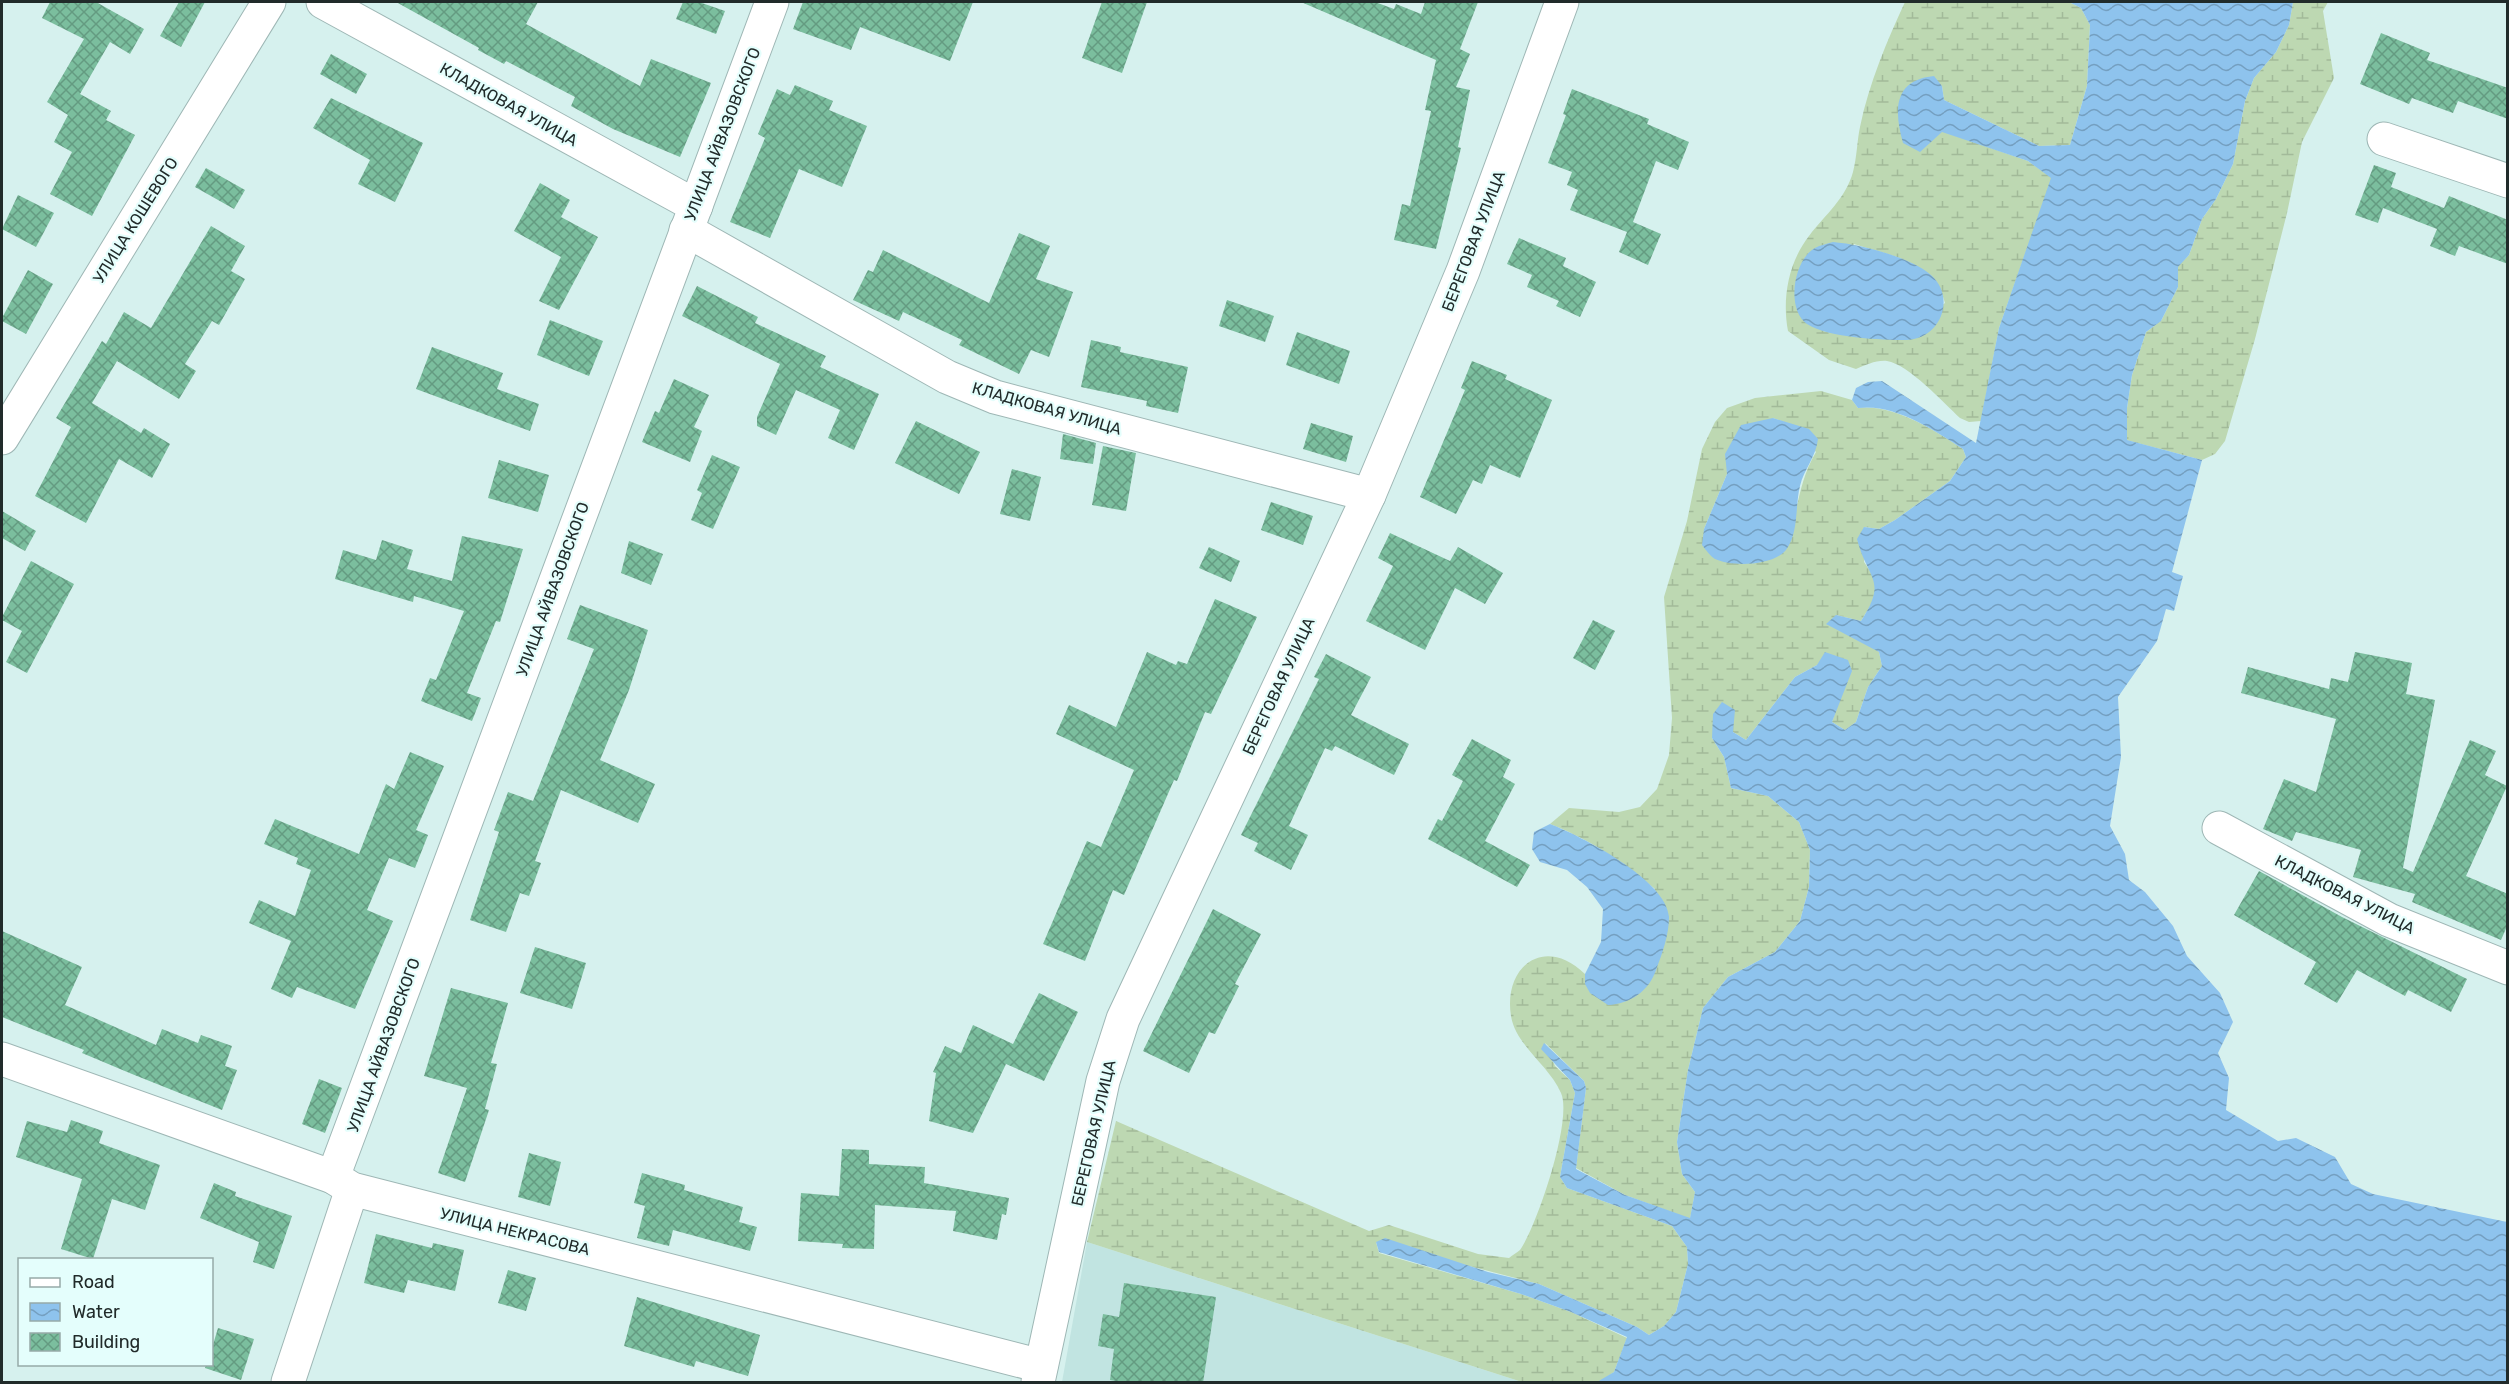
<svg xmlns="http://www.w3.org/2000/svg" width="2509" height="1384" viewBox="0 0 2509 1384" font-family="Rubik,sans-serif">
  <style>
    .built { fill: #c1e4e1 }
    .wetland { fill: url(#wetland-marsh); fill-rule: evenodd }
    .water { fill: url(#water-waves) }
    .building { fill: url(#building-cross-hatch) }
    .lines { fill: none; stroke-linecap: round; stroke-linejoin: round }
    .minor-casing { stroke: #9eb7b5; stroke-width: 35 }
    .minor { stroke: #fff; stroke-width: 33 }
    .labels { text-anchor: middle; stroke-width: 4.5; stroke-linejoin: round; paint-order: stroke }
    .street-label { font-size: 16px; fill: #212b2a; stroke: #e4fefc }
  </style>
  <defs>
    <pattern id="wetland-marsh" width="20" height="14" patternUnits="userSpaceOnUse" patternTransform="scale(1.5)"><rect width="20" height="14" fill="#bdd8b2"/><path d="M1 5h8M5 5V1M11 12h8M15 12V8" fill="none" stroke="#a2ba99"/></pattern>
    <pattern id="water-waves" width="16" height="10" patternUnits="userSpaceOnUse" patternTransform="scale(1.5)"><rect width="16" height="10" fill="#8ec3ed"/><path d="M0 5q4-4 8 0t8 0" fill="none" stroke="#749fc0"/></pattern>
    <pattern id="building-cross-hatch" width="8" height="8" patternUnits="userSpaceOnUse" patternTransform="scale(1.5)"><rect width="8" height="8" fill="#7bbe9e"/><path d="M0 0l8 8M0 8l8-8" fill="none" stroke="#649b81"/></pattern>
  </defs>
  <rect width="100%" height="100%" fill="#d6f1ee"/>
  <polygon class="built" points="1087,1242 1522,1382 1062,1382"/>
  <g class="wetland">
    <path d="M1905 2H2069L2081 8 2090 25 2087 86 2070 145 2039 146 1944 100 1942 86 1920 151 1942 131 2028 161 2052 178 1999 328 1981 421 1969 422 1960 418C1944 403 1908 364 1887 361 1876 360 1866 365 1856 369L1829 360 1788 331C1782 299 1788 263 1809 236 1825 215 1846 198 1853 172 1857 157 1857 141 1860 127 1869 83 1887 41 1905 2ZM1854 244C1890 256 1935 261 1945 303L1895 340 1823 331Z"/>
    <polygon points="2293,2 2328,2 2323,11 2334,78 2302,142 2287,213 2255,339 2225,441 2215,454 2202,460 2126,440 2127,408 2132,375 2146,332 2161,321 2178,287 2177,267 2189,255 2202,219 2216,199 2233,164 2245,101 2254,78 2276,52 2289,25"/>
    <path d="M1821 391 1852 400 1858 408C1894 404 1934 430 1963 449L1966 457 1950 481 1895 520 1879 529 1864 527V562L1875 578V598L1861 621 1836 615 1879 652 1882 666 1868 687 1856 722 1845 730 1832 722 1839 701 1817 665 1795 677 1746 740 1733 732 1712 738 1724 757 1731 788 1768 796 1799 822 1810 850 1809 887 1800 921 1775 952 1728 977 1703 1008 1688 1070 1677 1142 1682 1174 1695 1192 1690 1219 1625 1195 1576 1168 1586 1088 1584 1081 1545 1043 1555 1066 1570 1080 1575 1093 1560 1177 1567 1188 1672 1226 1687 1247 1688 1264 1676 1312 1664 1326 1649 1335 1637 1327 1539 1284 1376 1242 1379 1253 1521 1294 1571 1312 1627 1338 1614 1372 1601 1381 1522 1382 1087 1242 1116 1121 1369 1231 1389 1225 1478 1254 1509 1258C1512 1255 1517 1253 1520 1250 1537 1226 1573 1119 1561 1093 1549 1065 1516 1046 1511 1016 1503 967 1544 934 1585 974V984L1655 889C1622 862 1590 839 1550 824L1569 808 1619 812 1640 807 1657 789 1669 755 1672 718 1664 597 1687 521 1702 449 1715 422 1727 408 1755 398ZM1773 418 1790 424 1816 452C1797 484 1798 515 1786 549L1704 529 1727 474Z"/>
  </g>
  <g class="water">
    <path d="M2069 2H2293L2289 25 2276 52 2254 78 2245 101 2233 164 2216 199 2202 219 2189 255 2178 267V287L2161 321 2146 332 2132 375 2127 408V440L2202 460 2172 572 2183 576 2174 611 2166 609 2157 641 2118 697 2121 757 2110 826 2125 854 2129 880 2145 892 2173 926 2187 956 2220 993 2233 1022 2218 1053 2229 1078 2226 1110 2278 1141 2296 1138 2335 1157 2351 1184 2373 1194 2507 1222V1382H1597L1614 1372 1627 1337 1571 1312 1521 1294 1379 1252 1376 1242 1385 1238 1488 1272 1539 1284 1637 1327 1649 1335 1664 1326 1676 1312 1688 1264 1687 1247 1672 1226 1567 1188 1560 1177 1575 1093 1570 1080 1541 1049 1544 1043 1584 1081 1586 1088 1576 1169 1625 1195 1690 1218 1695 1192 1682 1174 1677 1142 1688 1070 1703 1008 1728 977 1775 952 1800 921 1809 887 1810 850 1799 822 1768 796 1731 788 1724 757 1712 738 1713 714 1722 702 1735 710 1733 732 1746 740 1795 677 1817 665 1825 652 1848 660 1852 671 1832 722 1845 730 1856 722 1868 687 1882 666 1879 652 1826 624 1836 615 1861 621C1888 579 1868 581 1857 539L1864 527 1879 529 1895 520 1950 481 1966 457 1963 449C1934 430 1894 403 1858 408L1852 400 1856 388 1868 382 1882 381 1976 443 1999 328 2051 178 2028 161 1942 132 1920 152 1903 143C1894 111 1893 80 1934 76L1942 86 1944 100 2039 146 2070 145 2087 86 2090 25 2081 8Z"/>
    <path d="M1833 242C1859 244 1911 257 1931 275 1957 298 1940 340 1906 340 1881 340 1829 338 1807 324 1786 310 1793 260 1815 248 1820 245 1827 244 1833 242Z"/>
    <path d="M1773 418 1809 429 1818 439C1816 457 1804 469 1800 486 1795 505 1799 533 1786 550 1773 566 1732 567 1715 559 1710 556 1706 550 1702 545L1704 529 1727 474 1725 454 1741 425Z"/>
    <path d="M1550 824C1581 836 1667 880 1669 917 1669 935 1662 954 1656 970 1649 991 1630 1004 1608 1005L1590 993 1585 984V974L1601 942 1603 909 1587 887 1567 870 1540 862 1532 849 1534 832Z"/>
  </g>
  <g class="building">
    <polygon points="50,2 96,2 144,29 130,54 110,42 80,94 111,111 106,120 135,135 92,216 50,194 72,152 54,142 68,115 47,102 84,39 42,18"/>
    <polygon points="179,2 205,2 181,47 160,36"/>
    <polygon points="396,2 538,2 526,24 640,86 651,59 711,83 680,157 613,129 571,106 575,97 506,61 504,64 478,50 479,48"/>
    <polygon points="683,2 699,2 725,11 716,34 676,19"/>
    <polygon points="803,2 973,2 950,61 860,27 851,50 793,29"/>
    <polygon points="1102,2 1147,2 1122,73 1082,58"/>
    <polygon points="1301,2 1375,2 1394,9 1396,4 1421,14 1425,2 1478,2 1460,49 1470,54 1456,87 1470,90 1458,147 1461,148 1436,249 1394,240 1402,204 1410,206 1431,111 1425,110 1436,60"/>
    <polygon points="2381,33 2430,53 2427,60 2508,88 2508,119 2458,101 2453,113 2412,98 2409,104 2360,84"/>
    <polygon points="331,54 367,74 356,94 320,74"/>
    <polygon points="795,85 833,101 829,110 867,126 842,187 799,169 770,238 730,222 765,138 758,134 777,89 790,95"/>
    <polygon points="1572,89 1649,119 1647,124 1689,142 1678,170 1656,161 1633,222 1661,234 1648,265 1619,252 1627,232 1570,210 1578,190 1567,185 1572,172 1548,163 1566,115 1563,114"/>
    <polygon points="331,98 423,143 395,202 358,184 370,160 313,128"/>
    <polygon points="2374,165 2396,173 2391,187 2444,208 2449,196 2508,220 2508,264 2459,246 2455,256 2430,246 2437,229 2383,208 2378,223 2355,215"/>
    <polygon points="206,168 245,190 234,209 195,187"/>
    <polygon points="540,183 570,200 561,217 598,237 559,310 539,301 561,257 514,231"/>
    <polygon points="18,195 54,213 36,247 2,229"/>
    <polygon points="211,226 245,246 231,271 245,279 219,325 212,321 185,364 196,371 179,399 117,361 92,403 141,433 144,428 170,444 152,478 119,459 86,523 35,496 71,427 56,418 102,341 106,344 124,312 151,328"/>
    <polygon points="1019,233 1050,246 1036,279 1073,292 1049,357 1031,350 1019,374 959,345 962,340 903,312 899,321 853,300 868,270 873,272 883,250 989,303"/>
    <polygon points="1519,238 1566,258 1563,266 1596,282 1580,317 1556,306 1559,301 1527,287 1532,275 1507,264"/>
    <polygon points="28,270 53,284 26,334 2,321 2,318"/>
    <polygon points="697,286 758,317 755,323 826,356 820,367 879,394 854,450 828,438 840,410 796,390 776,435 757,426 757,417 780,364 682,316"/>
    <polygon points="1227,300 1274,316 1265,342 1219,326"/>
    <polygon points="550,320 603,341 589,376 537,355"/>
    <polygon points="1297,332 1350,351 1339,384 1286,365"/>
    <polygon points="1091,340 1121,347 1120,352 1188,367 1178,413 1146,406 1147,401 1081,387"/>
    <polygon points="432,347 503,373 497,389 539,404 530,431 416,389"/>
    <polygon points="1472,361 1507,375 1505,379 1552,400 1520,478 1490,465 1482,484 1473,480 1456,514 1420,497 1465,390 1461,388"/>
    <polygon points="674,379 709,395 694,427 702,431 690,462 642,442 655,411 659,413"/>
    <polygon points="916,421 980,452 959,494 895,463"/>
    <polygon points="1311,423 1353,436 1346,462 1303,449"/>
    <polygon points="1063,434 1096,443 1093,464 1060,459"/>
    <polygon points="1103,446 1136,453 1126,511 1092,505"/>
    <polygon points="712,455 740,467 713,529 691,520 702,493 697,490"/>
    <polygon points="499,460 549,475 538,512 488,498"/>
    <polygon points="1012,469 1041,477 1030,521 1000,514"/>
    <polygon points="1271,502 1313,516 1303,545 1261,530"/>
    <polygon points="2,511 36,531 25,551 2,538"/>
    <polygon points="1390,533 1450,561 1458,547 1503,573 1485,604 1455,588 1425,650 1366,621 1393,566 1378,558"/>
    <polygon points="462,536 523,549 500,622 496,621 467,693 481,698 472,721 421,701 430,678 436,680 464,611 414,596 413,602 335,579 343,550 376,560 382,540 413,550 407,569 452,581"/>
    <polygon points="629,541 663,554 651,585 621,573"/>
    <polygon points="1209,547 1240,561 1231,582 1199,568"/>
    <polygon points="31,561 74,584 27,673 6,662 22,631 2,620 2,617"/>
    <polygon points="1215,599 1257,617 1211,714 1205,712 1177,781 1174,780 1124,895 1113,890 1085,961 1043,944 1087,841 1101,847 1134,770 1056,734 1069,705 1116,727 1147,652 1176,665 1178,661 1187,664"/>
    <polygon points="580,605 648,630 629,690 600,760 655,784 638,823 561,790 535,861 541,863 529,896 520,893 506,932 470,920 499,832 494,830 508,792 533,801 594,649 567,639"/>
    <polygon points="1593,620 1615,631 1595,670 1573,658"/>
    <polygon points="2355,652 2412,663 2406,694 2435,700 2403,868 2413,872 2470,740 2496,751 2485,775 2507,786 2466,876 2508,894 2508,924 2501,940 2412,902 2415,894 2353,877 2361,850 2296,832 2292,841 2263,829 2284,779 2316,792 2336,719 2241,693 2248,667 2329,689 2331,678 2348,682"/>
    <polygon points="1326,654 1371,677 1351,715 1409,744 1394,775 1335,746 1332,751 1325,748 1289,826 1308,835 1291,870 1254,851 1258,843 1241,835 1319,679 1314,677"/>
    <polygon points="1472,739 1511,760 1503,777 1515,784 1485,841 1530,865 1517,887 1428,839 1438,819 1442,821 1463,781 1452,775"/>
    <polygon points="410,752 444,766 416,830 428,835 415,868 389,858 367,910 393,921 355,1009 297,987 292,998 271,989 291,941 249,923 259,900 295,916 311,870 296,864 298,858 264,844 275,819 359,854 386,784 394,789"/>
    <polygon points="2259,871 2342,917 2467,979 2451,1012 2408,990 2405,996 2357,970 2337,1003 2304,984 2316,962 2234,915"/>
    <polygon points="1213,909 1261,934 1235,984 1239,986 1215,1034 1209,1032 1189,1073 1143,1051"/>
    <polygon points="2,931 82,967 65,1005 156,1045 162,1029 198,1043 201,1035 232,1046 225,1066 237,1070 222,1110 132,1074 82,1053 84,1050 2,1017"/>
    <polygon points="535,947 586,963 572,1009 520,993"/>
    <polygon points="451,988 508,1003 491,1063 497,1064 485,1109 489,1110 465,1182 438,1173 467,1088 424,1076"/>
    <polygon points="1039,993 1078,1012 1044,1081 1006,1064 973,1133 929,1121 936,1073 933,1072 945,1046 961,1053 973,1025 1013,1044"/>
    <polygon points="319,1079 342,1088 325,1133 302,1124"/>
    <polygon points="71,1120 103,1131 99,1143 160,1165 145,1210 112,1199 93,1259 61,1249 82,1179 16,1157 27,1121 67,1132"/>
    <polygon points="842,1149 869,1150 869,1164 925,1167 924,1183 1009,1198 1006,1215 1002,1214 997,1240 953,1231 956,1211 875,1205 874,1249 842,1248 843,1244 798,1241 801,1193 839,1196"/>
    <polygon points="529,1153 561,1162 550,1206 518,1197"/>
    <polygon points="642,1173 685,1185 684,1190 743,1207 739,1222 757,1227 750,1251 673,1230 669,1246 637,1238 645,1206 634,1203"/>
    <polygon points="214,1183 236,1192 235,1196 292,1216 274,1269 253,1262 259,1242 200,1218"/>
    <polygon points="376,1234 432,1248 433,1243 464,1250 455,1291 408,1280 404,1293 364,1283"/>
    <polygon points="508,1270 536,1278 526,1311 498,1303"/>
    <polygon points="1124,1283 1216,1297 1203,1383 1128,1383 1110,1380 1114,1349 1098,1346 1103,1314 1119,1317"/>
    <polygon points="637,1297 760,1335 748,1376 696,1361 694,1367 624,1346"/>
    <polygon points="218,1328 254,1339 241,1380 205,1368 206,1365 212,1365 212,1348"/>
  </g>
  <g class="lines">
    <defs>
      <g id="minor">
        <polyline points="323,2 696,206"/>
        <polyline points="2384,139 2508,181"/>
        <polyline points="686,230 947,377 995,397 1369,495"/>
        <polyline points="2,438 269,2"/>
        <polyline points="2219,828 2389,920 2508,968"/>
        <polyline points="2,1059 333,1177 352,1189 1041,1366"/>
        <polyline points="333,1177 772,2"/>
        <polyline points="288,1382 352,1189"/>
        <polyline points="1038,1382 1103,1081 1123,1019 1369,495 1463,271 1562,2"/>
      </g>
    </defs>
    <use href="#minor" class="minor-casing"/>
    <use href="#minor" class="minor"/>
  </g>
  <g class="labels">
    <g class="street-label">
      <text transform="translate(509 104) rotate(29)" y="6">КЛАДКОВАЯ УЛИЦА</text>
      <text transform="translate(722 134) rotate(-69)" y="6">УЛИЦА АЙВАЗОВСКОГО</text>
      <text transform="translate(135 220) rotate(-58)" y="6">УЛИЦА КОШЕВОГО</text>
      <text transform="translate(1473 241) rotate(-69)" y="6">БЕРЕГОВАЯ УЛИЦА</text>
      <text transform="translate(1047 408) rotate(16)" y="6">КЛАДКОВАЯ УЛИЦА</text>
      <text transform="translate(552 589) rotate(-70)" y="6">УЛИЦА АЙВАЗОВСКОГО</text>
      <text transform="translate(1278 686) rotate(-65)" y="6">БЕРЕГОВАЯ УЛИЦА</text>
      <text transform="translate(2345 894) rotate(27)" y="6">КЛАДКОВАЯ УЛИЦА</text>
      <text transform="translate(383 1045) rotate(-70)" y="6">УЛИЦА АЙВАЗОВСКОГО</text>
      <text transform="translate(1093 1133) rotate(-77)" y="6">БЕРЕГОВАЯ УЛИЦА</text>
      <text transform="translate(515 1231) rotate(14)" y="6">УЛИЦА НЕКРАСОВА</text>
    </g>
  </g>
  <rect width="2509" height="1384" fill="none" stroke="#212b2a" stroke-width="6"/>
  <rect x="18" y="1258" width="195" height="108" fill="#e4fefc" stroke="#96aaa8" stroke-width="1.5"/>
  <rect x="30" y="1278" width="30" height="9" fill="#ffffff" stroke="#96aaa8" stroke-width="1.5"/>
  <text x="72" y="1288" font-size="18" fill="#212b2a">Road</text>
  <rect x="30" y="1303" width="30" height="18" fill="url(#water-waves)" stroke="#96aaa8" stroke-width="1.5"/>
  <text x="72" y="1318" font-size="18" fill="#212b2a">Water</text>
  <rect x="30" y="1333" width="30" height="18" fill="url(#building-cross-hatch)" stroke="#96aaa8" stroke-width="1.5"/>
  <text x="72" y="1348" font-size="18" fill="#212b2a">Building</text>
</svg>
